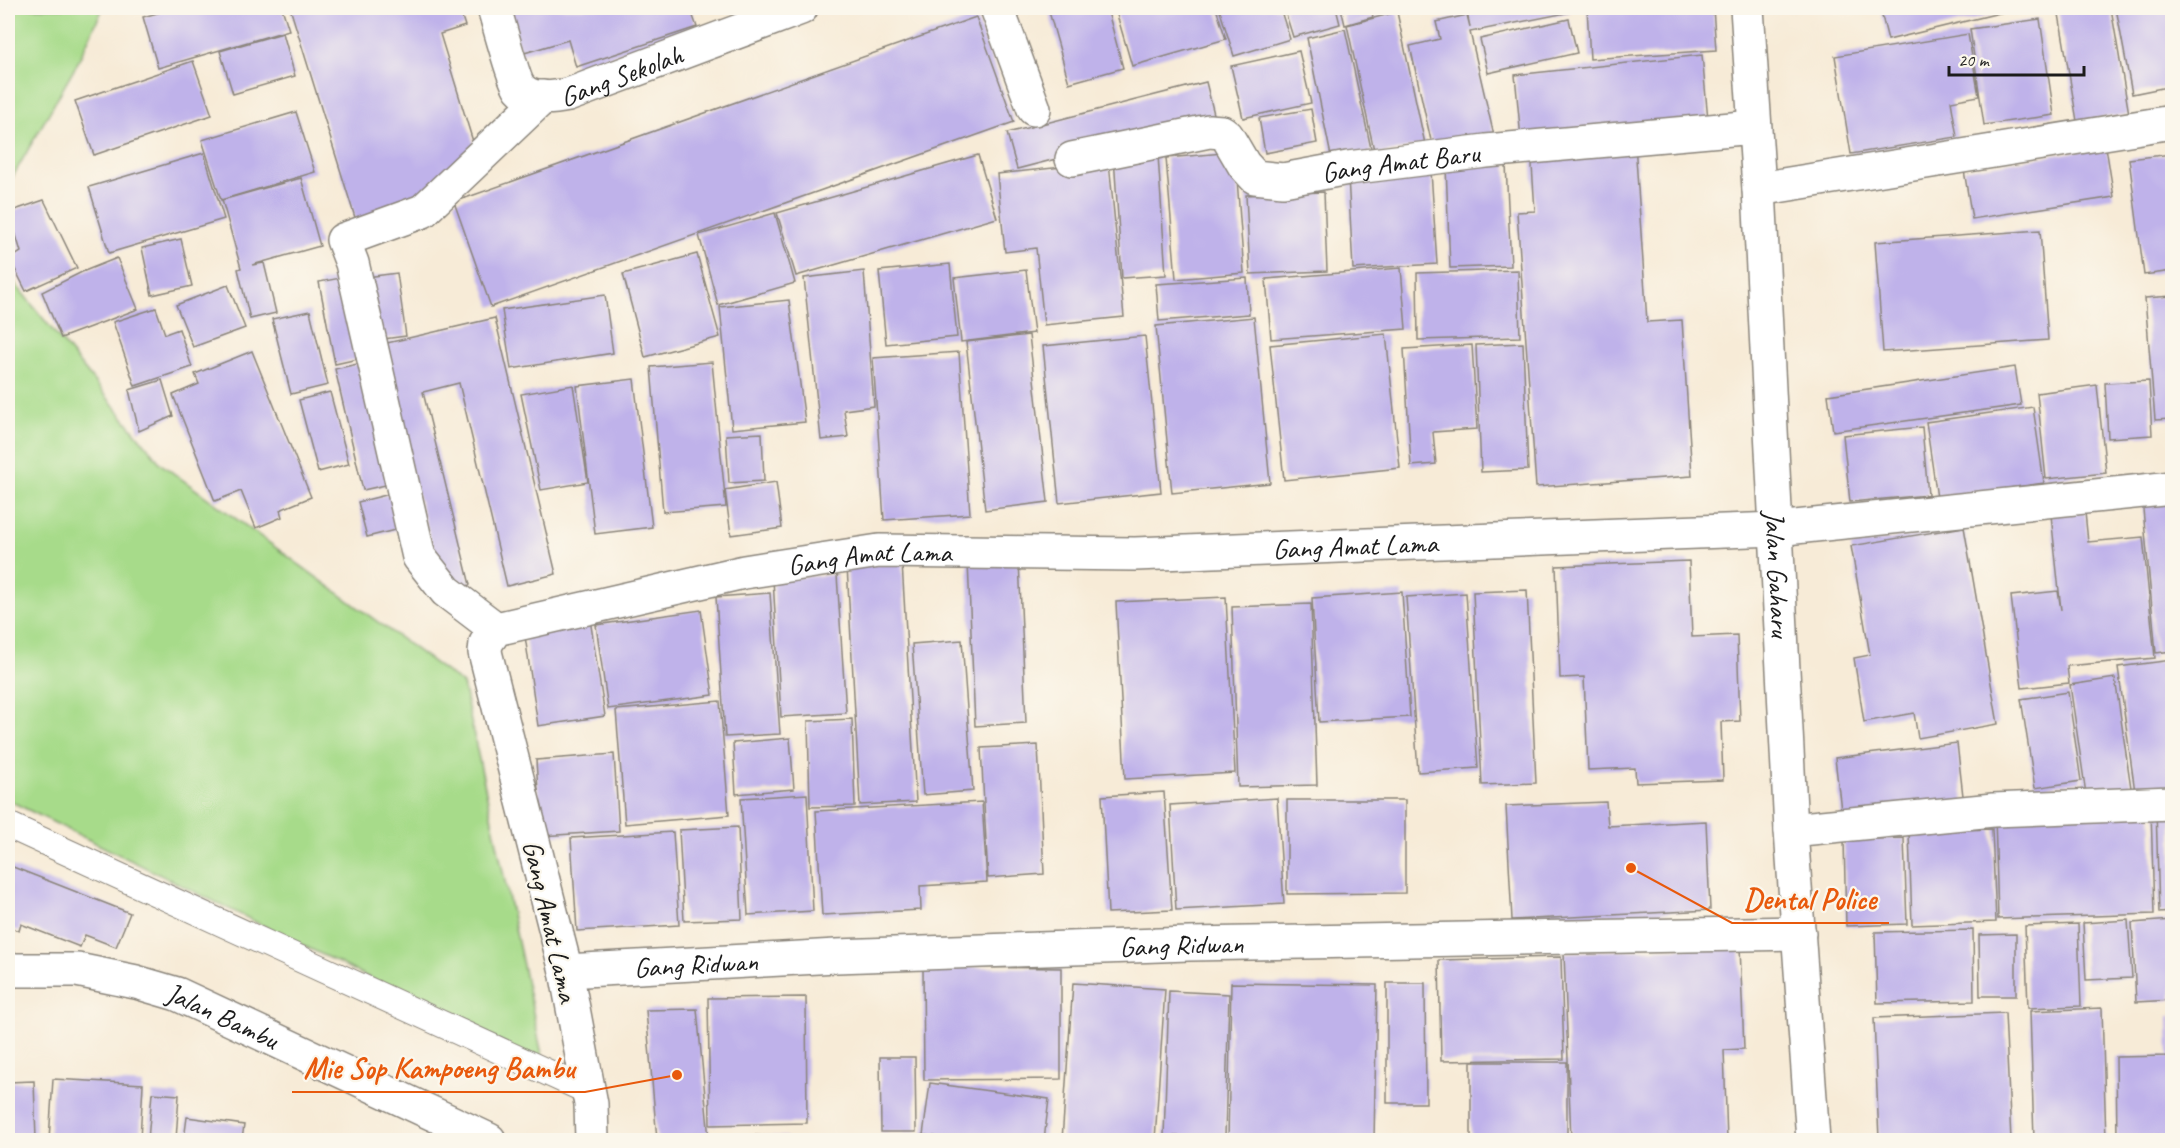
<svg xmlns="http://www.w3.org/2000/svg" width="2180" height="1148" viewBox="0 0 2180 1148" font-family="Caveat,sans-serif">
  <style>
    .green { fill: #a7db8a; stroke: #627c53; stroke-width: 1.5 }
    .building { fill: #bfb2ea }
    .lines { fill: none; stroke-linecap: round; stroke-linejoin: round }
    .lane-casing { stroke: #8a847a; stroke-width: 28 }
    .street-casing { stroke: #8a847a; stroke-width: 36 }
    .secondary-casing { stroke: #8a847a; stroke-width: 36 }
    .primary-casing { stroke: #8a847a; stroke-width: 36 }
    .lane { stroke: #fff; stroke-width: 26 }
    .street { stroke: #fff; stroke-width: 33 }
    .secondary { stroke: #fff; stroke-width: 33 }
    .primary { stroke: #fff; stroke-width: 33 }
    .labels { text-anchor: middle; stroke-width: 4.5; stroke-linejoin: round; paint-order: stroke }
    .street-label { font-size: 28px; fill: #1c1c1c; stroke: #fbf7ec }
    .leader { fill: none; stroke: #e8590c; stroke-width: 2 }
    .callout-dot { fill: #e8590c; stroke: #fbf7ec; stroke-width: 2 }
    .callout-label { font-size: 30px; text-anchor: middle; font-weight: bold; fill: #e8590c; stroke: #fbf7ec; stroke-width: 4.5; stroke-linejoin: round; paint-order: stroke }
  </style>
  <rect width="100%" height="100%" fill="#fbf7ec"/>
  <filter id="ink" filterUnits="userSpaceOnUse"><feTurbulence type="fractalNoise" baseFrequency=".0167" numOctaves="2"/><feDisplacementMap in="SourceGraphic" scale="12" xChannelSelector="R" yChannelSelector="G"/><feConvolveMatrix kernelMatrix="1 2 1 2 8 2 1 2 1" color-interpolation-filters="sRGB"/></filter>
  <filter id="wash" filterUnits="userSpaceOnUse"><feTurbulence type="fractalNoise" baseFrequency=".008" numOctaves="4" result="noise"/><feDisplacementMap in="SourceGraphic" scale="24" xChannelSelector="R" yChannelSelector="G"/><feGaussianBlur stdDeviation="1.35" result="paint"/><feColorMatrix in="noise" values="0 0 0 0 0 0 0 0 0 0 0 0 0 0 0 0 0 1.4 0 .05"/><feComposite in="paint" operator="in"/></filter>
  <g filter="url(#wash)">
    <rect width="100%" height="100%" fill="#f7ebd7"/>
    <g class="green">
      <polygon points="8,8 103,8 77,64 8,185"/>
      <polygon points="8,255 8,275 161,464 463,684 544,1064 8,800"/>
    </g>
    <g id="blocks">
      <g class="building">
        <polygon points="175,8 282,8 289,30 158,68 143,17"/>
        <polygon points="290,8 459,8 465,26 440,34 478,158 456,194 357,224"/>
        <polygon points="505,8 690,8 697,27 576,67 568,40 521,54"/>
        <polygon points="1048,8 1107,8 1123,68 1069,83"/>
        <polygon points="1115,8 1216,8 1226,39 1132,66"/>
        <polygon points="1219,8 1280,8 1290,39 1234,56"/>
        <polygon points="1284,8 1336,8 1340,24 1293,37"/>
        <polygon points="1341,8 1371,8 1373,17 1345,25"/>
        <polygon points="1466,8 1570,8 1571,12 1470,32 1495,140 1434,154 1410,46 1440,39 1436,22 1467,15 1470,27"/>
        <polygon points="1587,8 1713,8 1716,50 1590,59"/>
        <polygon points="1880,8 2020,8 1888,40"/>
        <polygon points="2058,8 2111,8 2129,114 2077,121"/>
        <polygon points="2116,8 2172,8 2172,86 2132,94"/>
        <polygon points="1397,12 1425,144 1375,155 1347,25"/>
        <polygon points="976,17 1014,122 491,307 454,202"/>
        <polygon points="1569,19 1577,53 1488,73 1480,39"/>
        <polygon points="2040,19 2054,115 1984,125 1970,29"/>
        <polygon points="1345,29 1372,153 1332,161 1307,38"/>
        <polygon points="283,33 295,76 233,94 220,51"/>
        <polygon points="1968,34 1979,96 1951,101 1957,137 1851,154 1835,56"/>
        <polygon points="1299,51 1311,103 1243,118 1231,66"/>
        <polygon points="1702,55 1708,119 1521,139 1515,75"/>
        <polygon points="193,61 212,115 94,155 75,101"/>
        <polygon points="1206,82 1215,118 1017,169 1007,133"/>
        <polygon points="1311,109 1317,143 1265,153 1259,118"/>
        <polygon points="296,112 315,172 221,200 202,140"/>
        <polygon points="1635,143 1647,322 1682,320 1692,476 1536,487 1517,212 1535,211 1531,150"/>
        <polygon points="2106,147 2114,197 1972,219 1964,170"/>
        <polygon points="1235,152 1244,273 1176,279 1166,158"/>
        <polygon points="204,153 224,219 109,253 89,187"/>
        <polygon points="2172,154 2172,271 2144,275 2129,159"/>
        <polygon points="978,155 997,218 796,276 777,213"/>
        <polygon points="1158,155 1166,275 1122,278 1114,157"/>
        <polygon points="1109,162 1124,317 1044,325 1036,248 1005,252 997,174"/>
        <polygon points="1506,165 1511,266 1450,268 1446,167"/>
        <polygon points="1431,171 1437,264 1353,269 1348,176"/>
        <polygon points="301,178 320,246 252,265 264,263 276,313 250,319 238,269 241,268 222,200"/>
        <polygon points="1324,192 1327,271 1250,274 1246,195"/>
        <polygon points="44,200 77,268 26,291 10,259 21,252 9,212"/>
        <polygon points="775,213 795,283 718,305 699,235"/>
        <polygon points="2040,230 2048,340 1883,352 1875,242"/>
        <polygon points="181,239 192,286 152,295 142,248"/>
        <polygon points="697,254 720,337 645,357 623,274"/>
        <polygon points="117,258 138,309 61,338 42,292 82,272"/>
        <polygon points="950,264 957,337 886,344 879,271"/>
        <polygon points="1401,268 1406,329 1271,339 1266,279"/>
        <polygon points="1026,270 1034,333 961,342 954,278"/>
        <polygon points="1518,270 1520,337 1418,340 1417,273"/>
        <polygon points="864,271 874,406 844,410 848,437 821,440 804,278"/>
        <polygon points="397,273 406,336 376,340 367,277"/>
        <polygon points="351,276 367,357 335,364 319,282"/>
        <polygon points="1247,278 1249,314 1159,321 1156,284"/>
        <polygon points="228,285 245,328 193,347 176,305"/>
        <polygon points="605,295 613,353 511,369 502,310"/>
        <polygon points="2172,296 2172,419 2155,420 2145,298"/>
        <polygon points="789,300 805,422 732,429 720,307"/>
        <polygon points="156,308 165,334 179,329 192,367 135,386 113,322"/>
        <polygon points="310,311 328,385 291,394 272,319"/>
        <polygon points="1254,317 1270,483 1172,493 1156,326"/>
        <polygon points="495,318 556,574 507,586 459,383 423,392 470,585 446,591 374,346"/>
        <polygon points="1386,334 1400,468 1284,480 1270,345"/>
        <polygon points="1029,335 1048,502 985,510 966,342"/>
        <polygon points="1145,336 1161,492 1059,503 1043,346"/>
        <polygon points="1523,343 1528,470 1481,472 1476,345"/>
        <polygon points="1472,345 1477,429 1433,432 1436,464 1411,466 1404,349"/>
        <polygon points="252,351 311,497 280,510 282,517 256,528 241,491 215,501 173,395 199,384 195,374"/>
        <polygon points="959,352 970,514 884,520 873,358"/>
        <polygon points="371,361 399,482 363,490 335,369"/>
        <polygon points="712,362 726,507 663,512 651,367"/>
        <polygon points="2015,367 2021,405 1833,431 1828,395"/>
        <polygon points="634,379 652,527 595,534 577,386"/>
        <polygon points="162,380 173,416 139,431 129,390"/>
        <polygon points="2149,381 2152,435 2108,438 2105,383"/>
        <polygon points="573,385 588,482 541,490 521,394"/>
        <polygon points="2097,385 2106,473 2046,479 2037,393"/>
        <polygon points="330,392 349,464 318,472 299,400"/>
        <polygon points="2033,407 2044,483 1937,498 1926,422"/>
        <polygon points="1922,427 1928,495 1850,502 1843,435"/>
        <polygon points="762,433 764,481 729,483 726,435"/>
        <polygon points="776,482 782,528 731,535 725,490"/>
        <polygon points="402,491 411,526 367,537 358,502"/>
        <polygon points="2172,495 2172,651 2156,653 2142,498"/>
        <polygon points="2085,512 2088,542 2143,537 2155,658 2067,666 2069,683 2022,688 2011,596 2058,591 2061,610 2051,515"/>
        <polygon points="1964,527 1998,724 1918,738 1914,713 1864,722 1854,658 1870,655 1851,546"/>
        <polygon points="1019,560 1026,723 975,726 968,562"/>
        <polygon points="1689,561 1692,637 1737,635 1740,721 1721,722 1723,780 1636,783 1635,768 1588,770 1584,677 1560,678 1556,566"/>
        <polygon points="902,563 916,802 860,805 847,566"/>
        <polygon points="837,575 846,713 781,717 773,579"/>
        <polygon points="1527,590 1536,783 1482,785 1473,592"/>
        <polygon points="1402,592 1410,717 1319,722 1312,598"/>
        <polygon points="770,593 780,734 725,737 716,597"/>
        <polygon points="1466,593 1478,768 1418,772 1406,597"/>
        <polygon points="1226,597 1235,773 1125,779 1116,602"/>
        <polygon points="1311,604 1317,785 1238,787 1232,607"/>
        <polygon points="701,610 713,695 608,709 596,625"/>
        <polygon points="590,619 605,716 538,726 524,629"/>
        <polygon points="962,640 973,791 923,795 912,644"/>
        <polygon points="2172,660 2172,787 2135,792 2118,667"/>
        <polygon points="2115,678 2131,788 2086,794 2070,685"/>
        <polygon points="2068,692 2081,781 2035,788 2021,699"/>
        <polygon points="720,701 729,815 625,824 616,710"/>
        <polygon points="852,719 855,806 810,807 808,721"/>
        <polygon points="790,738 794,789 736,794 733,743"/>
        <polygon points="1957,743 1964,805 1842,819 1835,758"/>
        <polygon points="1038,745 1044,874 988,878 981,748"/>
        <polygon points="614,754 619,831 541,836 536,760"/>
        <polygon points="1164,792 1172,910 1108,913 1102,796"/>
        <polygon points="807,794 813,911 748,915 741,798"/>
        <polygon points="1277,798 1284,904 1176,910 1170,805"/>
        <polygon points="1287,800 1405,800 1405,893 1287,894"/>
        <polygon points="982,802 987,882 920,886 921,910 822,915 816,811"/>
        <polygon points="1606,802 1608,826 1706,821 1710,910 1512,920 1506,806"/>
        <polygon points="2156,808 2172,808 2172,912 2159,913"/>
        <polygon points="2151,810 2154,914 1998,919 1995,816"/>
        <polygon points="738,827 742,919 684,921 679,830"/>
        <polygon points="1992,829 1996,922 1912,925 1909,832"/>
        <polygon points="673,832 679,925 577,931 571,838"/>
        <polygon points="1904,838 1907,924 1846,926 1844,840"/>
        <polygon points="8,865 130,913 116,947 85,935 80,947 21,924 19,931 8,927"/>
        <polygon points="2128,920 2132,978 2086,980 2083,923"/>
        <polygon points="2172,920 2172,1000 2136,1002 2132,923"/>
        <polygon points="2078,924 2081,1006 2028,1008 2025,926"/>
        <polygon points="1973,930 1974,1001 1877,1003 1875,932"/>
        <polygon points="2016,934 2016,996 1980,996 1979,935"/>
        <polygon points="1740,946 1744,1049 1724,1050 1727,1140 1571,1140 1564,953"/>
        <polygon points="1561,957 1564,1059 1441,1061 1439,960"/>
        <polygon points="923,967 1061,968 1061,1079 924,1080"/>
        <polygon points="1073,983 1165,989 1155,1140 1062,1140"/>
        <polygon points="1231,983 1377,985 1374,1140 1228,1140"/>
        <polygon points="1387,983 1425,983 1426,1103 1387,1103"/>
        <polygon points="1169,991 1229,994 1225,1137 1164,1136"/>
        <polygon points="806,997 807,1123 710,1125 708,998"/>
        <polygon points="2102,1008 2106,1140 2034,1140 2030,1011"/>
        <polygon points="697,1009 709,1139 657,1140 646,1010"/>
        <polygon points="2005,1013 2011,1140 1879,1140 1874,1018"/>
        <polygon points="2168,1015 2172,1015 2172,1140 2117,1140 2116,1057 2169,1056"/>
        <polygon points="880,1057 915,1057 916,1132 881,1132"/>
        <rect x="1471" y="1062" width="96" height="78"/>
        <polygon points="53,1079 143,1084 140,1140 49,1140"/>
        <polygon points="34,1081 36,1140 8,1140 8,1082"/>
        <polygon points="930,1083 1049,1099 1044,1140 963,1140 923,1135"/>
        <polygon points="152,1093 179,1095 176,1140 148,1140"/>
        <polygon points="187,1117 244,1125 242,1140 184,1140"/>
        <polygon points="748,1135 787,1137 787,1140 747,1140"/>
      </g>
    </g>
  </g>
  <g filter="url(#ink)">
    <use href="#blocks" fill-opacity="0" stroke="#8a847a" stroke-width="1.5"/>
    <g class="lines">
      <defs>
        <polyline id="lane" points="8,825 588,1091"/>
        <g id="street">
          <path id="s1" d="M494 8C498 21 514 81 520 88 531 101 553 98 568 95L801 8"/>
          <polyline points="997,8 1034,109"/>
          <path id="s2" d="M1072 159 1209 131 1222 132 1227 136 1244 165 1255 177 1283 180 1348 168 1486 151 1754 127"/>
          <polyline points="1759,189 2172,122"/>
          <polyline points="496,629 446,591 419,557 352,263 343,240 423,211 543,97"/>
          <polyline points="1791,830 1993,810 2172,803"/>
          <path id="s3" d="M566 971 836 956 1189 944 1799 933"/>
          <path id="s4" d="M592 1140 591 1104 566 971 485 652 486 643 496 629 744 572 879 551 1135 554 1776 529 2172 488"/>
        </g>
        <g id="secondary">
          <path id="s5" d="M8 970H77L136 982 177 994 489 1140"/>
        </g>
        <g id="primary">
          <path id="s6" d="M1747 8 1759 189 1791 830 1813 1140"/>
        </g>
      </defs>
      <use href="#lane" class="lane-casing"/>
      <use href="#street" class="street-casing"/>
      <use href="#secondary" class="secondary-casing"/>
      <use href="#primary" class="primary-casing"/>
      <use href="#lane" class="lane"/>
      <use href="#street" class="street"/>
      <use href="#secondary" class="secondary"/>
      <use href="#primary" class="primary"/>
    </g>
  </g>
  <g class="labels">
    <g class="street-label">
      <text dy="10" stroke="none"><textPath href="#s1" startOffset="192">Gang Sekolah</textPath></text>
      <text dy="10" stroke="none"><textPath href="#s2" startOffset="356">Gang Amat Baru</textPath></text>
      <text dy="10" stroke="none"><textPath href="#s4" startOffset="1394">Gang Amat Lama</textPath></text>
      <text dy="10" stroke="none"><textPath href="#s4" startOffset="908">Gang Amat Lama</textPath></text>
      <text dy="10" stroke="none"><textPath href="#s6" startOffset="567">Jalan Gaharu</textPath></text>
      <text transform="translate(551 921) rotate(77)" y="10">Gang Amat Lama</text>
      <text dy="10" stroke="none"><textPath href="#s3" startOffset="616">Gang Ridwan</textPath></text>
      <text dy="10" stroke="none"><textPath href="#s3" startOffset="130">Gang Ridwan</textPath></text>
      <text dy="10" stroke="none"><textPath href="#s5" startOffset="222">Jalan Bambu</textPath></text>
    </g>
  </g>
  <path class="leader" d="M1631 868L1732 923H1889M677 1075L585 1092H292"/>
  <g class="callout-dot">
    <circle cx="1631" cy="868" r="6"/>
    <circle cx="677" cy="1075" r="6"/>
  </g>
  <g class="callout-label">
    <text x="1810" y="909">Dental Police</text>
    <text x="439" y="1078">Mie Sop Kampoeng Bambu</text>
  </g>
  <rect width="2180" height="1148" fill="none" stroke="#fbf7ec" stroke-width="30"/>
  <path d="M1949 66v9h135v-9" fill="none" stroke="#1c1c1c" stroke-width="3"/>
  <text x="1958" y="66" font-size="18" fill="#1c1c1c" stroke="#fbf7ec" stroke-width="4.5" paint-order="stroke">20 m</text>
</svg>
